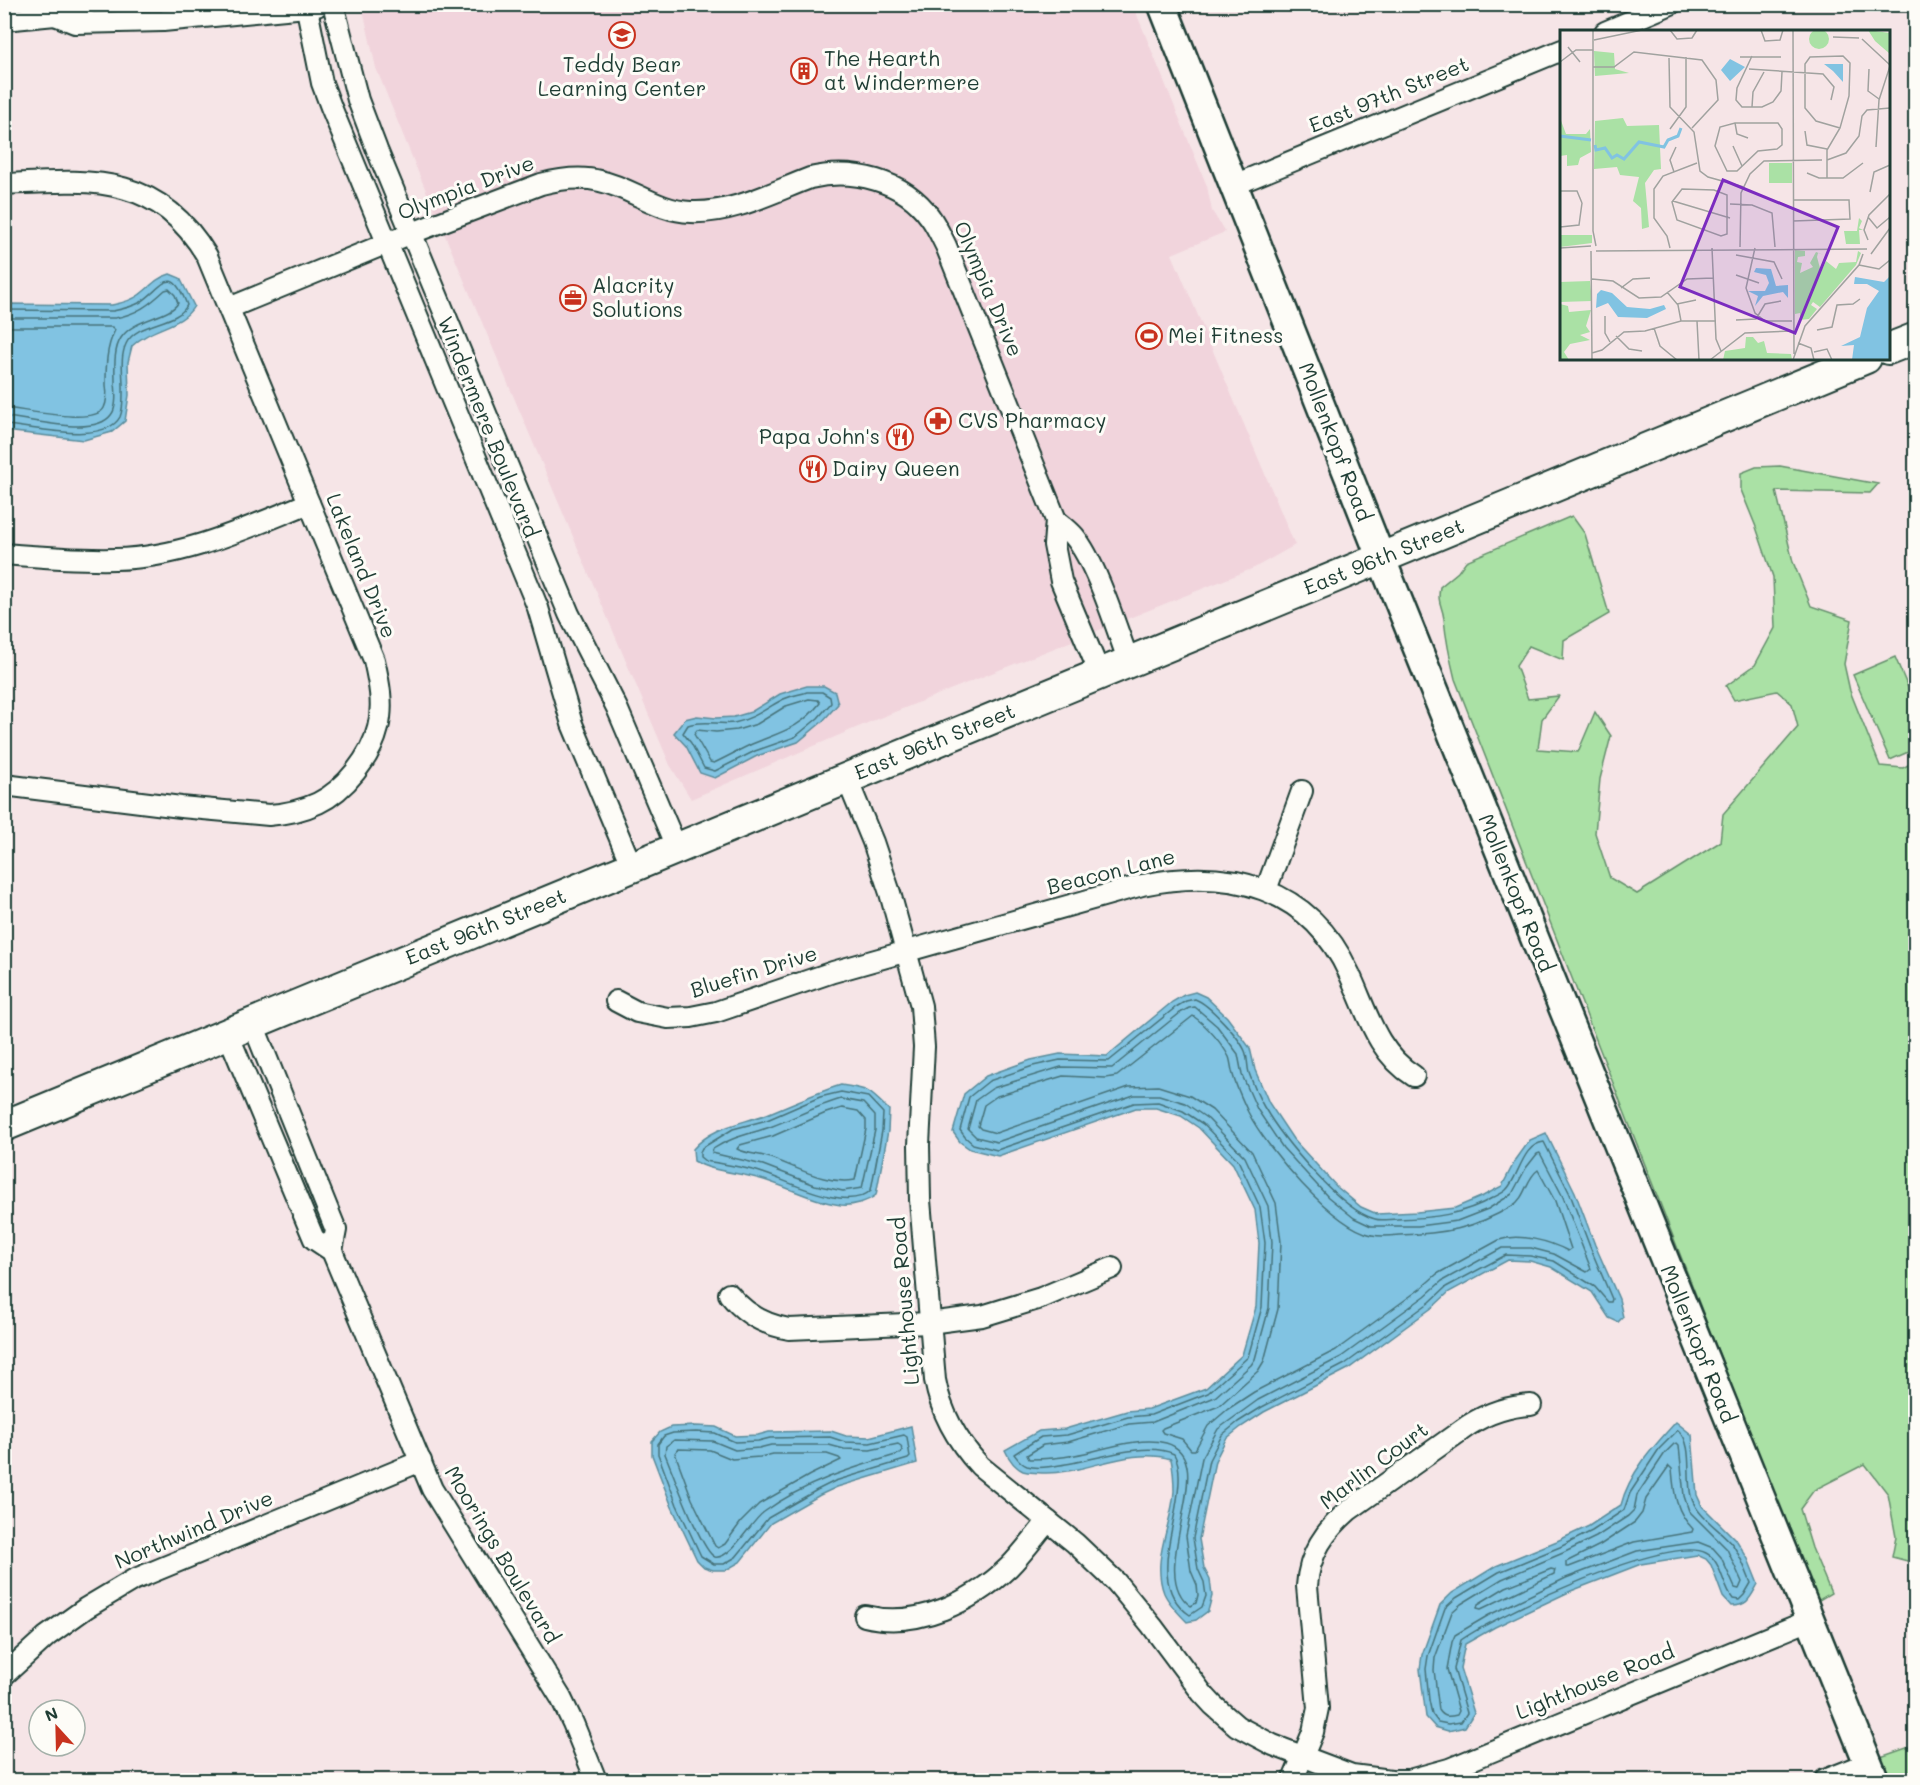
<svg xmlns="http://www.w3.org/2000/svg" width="1920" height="1785" viewBox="0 0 1920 1785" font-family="Mali,sans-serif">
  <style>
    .built { fill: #f1d4dc }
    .green { fill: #aae1a5; stroke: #648f6c; stroke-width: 1.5 }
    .water { fill: #81c3e2; stroke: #5a8d9c; stroke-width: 1.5 }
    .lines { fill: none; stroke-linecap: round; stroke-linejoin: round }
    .shore { stroke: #46737a; stroke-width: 1.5 }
    .street-casing { stroke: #1f3d34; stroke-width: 24 }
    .secondary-casing { stroke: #1f3d34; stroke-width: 32 }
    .primary-casing { stroke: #1f3d34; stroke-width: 34 }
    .street { stroke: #fdfcf7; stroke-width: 20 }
    .secondary { stroke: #fdfcf7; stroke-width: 27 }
    .primary { stroke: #fdfcf7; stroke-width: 30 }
    .labels { text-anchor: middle; stroke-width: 6; stroke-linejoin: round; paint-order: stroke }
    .poi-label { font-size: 21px; fill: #1f3d34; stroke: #fdfcf7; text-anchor: start }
    .street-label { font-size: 21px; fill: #1f3d34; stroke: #fdfcf7 }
    .inset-river { fill: none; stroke: #81c3e2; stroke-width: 3 }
    .inset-road { fill: none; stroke: #a0a29f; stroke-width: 1.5 }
    .view { fill: #7b2cbf; fill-opacity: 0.15; stroke: #7b2cbf; stroke-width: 3 }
    .inset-edge { fill: none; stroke: #1f3d34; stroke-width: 3 }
  </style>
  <rect width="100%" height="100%" fill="#f6e5e7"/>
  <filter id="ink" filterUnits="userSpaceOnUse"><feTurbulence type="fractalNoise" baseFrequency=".0167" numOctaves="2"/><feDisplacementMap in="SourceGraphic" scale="12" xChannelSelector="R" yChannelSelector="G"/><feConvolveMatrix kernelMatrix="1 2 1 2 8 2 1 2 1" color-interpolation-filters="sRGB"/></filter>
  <g filter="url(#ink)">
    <polygon class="built" points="362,5 1133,5 1207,186 1212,211 1225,232 1172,254 1295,545 1254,568 872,721 691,799 670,765 416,167 376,68"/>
    <g class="green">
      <path d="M1780 466 1878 484 1870 493 1776 491 1793 562 1811 606 1852 620 1844 664 1850 691 1880 766 1903 768 1915 761V1563L1892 1557 1896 1537 1888 1494 1865 1464 1814 1490 1800 1509 1812 1548 1831 1593 1816 1602 1455 679C1450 659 1446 639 1444 619 1442 604 1437 604 1440 587L1458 572 1466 561 1572 516 1585 534 1609 614 1564 640 1563 660 1529 646 1516 666 1528 699 1559 696 1542 719 1538 749 1578 752 1595 712 1611 736 1600 779 1595 833 1610 878 1637 894 1720 842 1723 814 1798 727 1792 704 1777 691 1734 700 1726 686 1755 665 1775 628 1773 577 1756 527 1741 490V473L1756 467Z"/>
      <polygon points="1895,657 1915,704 1915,749 1890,760 1853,675"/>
      <polygon points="1915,1745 1915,1780 1883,1780 1875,1759"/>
    </g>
    <g class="water">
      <path d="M170 274 180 278 194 306C182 327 151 327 132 346L128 362 129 395 125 421 112 432 84 440 5 431V304L112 305C122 303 131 301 139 295 150 287 156 278 170 274Z"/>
      <polygon points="807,686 824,686 835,692 838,704 822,722 798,742 757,756 715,778 700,773 686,746 674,733 685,719 697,716 716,718 734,717 751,712 780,694"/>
      <path d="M1195 992 1206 997 1227 1017 1250 1048 1255 1070 1269 1103 1293 1139 1337 1187 1361 1207 1377 1214 1417 1212 1455 1208 1483 1196 1502 1186 1515 1161 1530 1140 1546 1133 1575 1192 1595 1245 1619 1299 1623 1317 1618 1322 1609 1318 1592 1292 1551 1267 1530 1261 1508 1260 1449 1292 1433 1307 1348 1369 1264 1412 1241 1427 1226 1439 1215 1461 1199 1539 1204 1568 1210 1580 1212 1596 1208 1611 1196 1620 1187 1622C1179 1614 1169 1604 1164 1593 1151 1559 1172 1525 1174 1491 1174 1480 1173 1469 1171 1459 1128 1446 1085 1475 1042 1473 1035 1472 1029 1473 1023 1471 1014 1467 1009 1459 1005 1450L1039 1431 1065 1429 1127 1411 1149 1409 1206 1388 1242 1355 1256 1307 1259 1243 1255 1210 1233 1164 1199 1128 1181 1116 1156 1108H1136L998 1156 970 1149 960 1142 953 1132 964 1094 986 1076 1031 1060 1060 1054 1107 1056 1172 1002 1184 995Z"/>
      <path d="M841 1085C869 1089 869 1090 889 1110L888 1131 876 1195C867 1202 853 1206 841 1205 811 1201 785 1185 757 1178 736 1172 713 1172 694 1161L693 1149C713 1126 741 1124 767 1114 792 1104 815 1093 841 1085Z"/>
      <path d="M1676 1422 1692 1435 1697 1495 1702 1506 1737 1541 1748 1559 1758 1584C1750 1598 1748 1606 1731 1606L1723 1597 1711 1565 1706 1559 1697 1555 1641 1564 1571 1591 1495 1627 1465 1644 1460 1668 1474 1713 1465 1727 1448 1731 1435 1727 1426 1717 1420 1669 1422 1655 1440 1605 1452 1593 1496 1566 1557 1541 1589 1526 1621 1505C1629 1473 1654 1446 1676 1422Z"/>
      <polygon points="696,1426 716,1427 735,1436 758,1435 769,1432 831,1431 846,1436 869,1437 911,1426 917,1463 837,1487 820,1495 771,1523 740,1562 726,1570 713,1570 704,1567 697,1560 672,1507 652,1455 652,1441 660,1432 671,1427"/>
    </g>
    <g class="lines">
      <g class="shore">
        <path d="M4 310 113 311C123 309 132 307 141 302 164 286 171 263 187 305 178 325 137 321 126 344 119 359 124 378 123 394 123 400 122 412 120 417 104 446 31 426 4 425"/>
        <path d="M4 318H115C137 314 149 305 165 290L169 289 175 295 178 303C169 318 134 318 121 338 113 350 115 370 115 383 116 392 117 408 111 415 94 438 30 418 4 417"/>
        <path d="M4 327H112L115 330C106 348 106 366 106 385 107 392 107 402 104 408 95 426 22 409 4 408"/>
        <path d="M807 692H822L830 697 831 703 818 718 795 737 755 751 715 771 704 768 691 743 683 733 688 725C703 720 719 725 734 723 753 719 765 709 780 701 788 696 798 695 807 692Z"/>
        <path d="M809 699 818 700 820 703C800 729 780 732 752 744 739 750 727 757 714 763L710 762 694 734 697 730 716 732 737 730 757 724 786 706Z"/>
        <path d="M1195 999C1209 1004 1239 1037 1245 1051 1248 1058 1247 1066 1249 1073 1253 1084 1258 1097 1264 1107 1282 1138 1340 1210 1375 1219 1381 1221 1390 1219 1397 1219 1433 1218 1463 1215 1494 1197 1498 1195 1503 1193 1506 1190 1519 1178 1522 1144 1544 1142L1570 1194 1590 1247 1612 1299 1611 1302H1608L1595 1287 1554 1261 1530 1256 1506 1255 1446 1287 1430 1302 1345 1364 1262 1407 1238 1422 1222 1435 1209 1460 1193 1538 1198 1569 1204 1582 1206 1596 1202 1607 1190 1615C1144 1584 1181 1520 1179 1476 1179 1469 1178 1461 1174 1454 1144 1440 1093 1461 1060 1465 1050 1467 1037 1469 1027 1466 1021 1464 1017 1458 1014 1454L1041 1437 1067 1435 1128 1417 1151 1415 1208 1393 1248 1357 1262 1307 1265 1243 1260 1207 1238 1160 1203 1124 1183 1111 1158 1102 1134 1103 997 1150 973 1144 965 1137 960 1130 969 1097 989 1081 1033 1066 1060 1060 1109 1061 1176 1007 1186 1001Z"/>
        <path d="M1195 1007 1217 1026 1238 1054 1242 1075 1257 1109 1283 1148 1328 1197 1354 1218 1371 1226H1418L1457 1221 1488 1209 1512 1194 1526 1168 1537 1154 1540 1153 1563 1197 1591 1269 1587 1272 1554 1254 1531 1248H1502L1442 1281 1425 1296 1341 1357 1258 1400 1218 1429 1202 1458 1186 1536 1191 1571 1197 1585 1198 1595 1196 1603 1191 1606C1142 1573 1224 1459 1166 1443 1139 1436 1103 1450 1075 1455 1060 1458 1045 1459 1029 1459L1027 1455 1043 1445 1068 1442 1129 1424 1153 1422 1215 1397 1251 1365 1255 1359 1269 1308 1272 1242 1268 1206 1245 1157 1208 1119 1185 1103 1159 1095H1134L997 1142 976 1137 968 1129 976 1100 993 1088 1061 1067 1112 1068 1180 1013 1189 1008Z"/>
        <path d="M1193 1016C1206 1025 1222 1043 1229 1057 1231 1062 1231 1069 1233 1075 1236 1087 1243 1101 1248 1112 1266 1148 1333 1227 1372 1235 1381 1237 1391 1236 1399 1235 1443 1234 1474 1229 1512 1206 1526 1198 1526 1178 1538 1170L1555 1201 1571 1249 1568 1251C1549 1241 1520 1233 1499 1240L1437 1274 1420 1289 1336 1350 1254 1392 1228 1409 1208 1426 1195 1450H1191L1182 1439 1163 1433 1161 1430 1163 1428 1219 1406 1258 1371 1264 1361 1278 1309 1281 1242 1276 1203 1252 1152 1212 1110 1190 1096 1158 1086 1129 1087 996 1133 981 1129 978 1126 984 1105 997 1096 1063 1076 1106 1078 1117 1076Z"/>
        <path d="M841 1092 868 1097 883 1113 882 1131 871 1190C848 1214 787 1180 760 1172 743 1167 723 1164 705 1161L700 1157V1152L702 1148 733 1129 767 1120 820 1097Z"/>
        <path d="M841 1099 863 1103 875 1116V1130L862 1188 843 1191 815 1185 763 1165 712 1153 713 1149C731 1137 750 1134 770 1127 794 1118 816 1106 841 1099Z"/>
        <path d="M842 1108 858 1111 866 1120V1129L855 1180C824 1186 793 1164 764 1156 755 1154 745 1153 737 1149L740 1145 773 1136 826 1113Z"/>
        <path d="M1678 1430C1694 1443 1686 1477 1691 1496 1697 1518 1720 1528 1733 1545 1741 1557 1746 1570 1751 1583L1744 1595 1739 1600 1733 1599C1722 1586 1722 1561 1706 1553 1669 1533 1496 1615 1461 1640L1454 1669 1467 1713 1461 1722 1448 1724 1438 1722 1432 1714 1429 1700 1426 1669 1428 1656 1445 1608 1456 1598 1499 1572 1560 1547 1592 1531 1624 1510 1630 1493 1659 1449Z"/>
        <polygon points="696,1432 715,1433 735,1442 758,1441 770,1438 830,1437 845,1442 870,1443 904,1435 907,1437 910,1457 908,1459 835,1481 817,1490 768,1518 736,1557 724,1564 714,1564 701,1556 677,1505 658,1454 658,1444 664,1436 673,1433"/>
        <path d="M674 1440 713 1441 735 1450 759 1448 771 1445H829L844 1449 870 1450 898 1444 901 1446 902 1451 899 1454C852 1468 805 1482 764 1512 751 1521 731 1560 715 1557 702 1553 672 1470 665 1454L666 1446Z"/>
        <path d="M1674 1444 1677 1443 1679 1445 1684 1496 1689 1511 1727 1549 1742 1582 1739 1589 1735 1588 1721 1557 1713 1548 1698 1542 1637 1551 1566 1578 1489 1615 1455 1635 1452 1642 1447 1669 1459 1711 1457 1715C1449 1717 1444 1718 1439 1710L1434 1670 1435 1658 1452 1612 1461 1604 1502 1579 1563 1553 1596 1537 1628 1516 1634 1510 1637 1495 1665 1453Z"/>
        <polygon points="678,1449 710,1450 732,1459 760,1457 773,1454 827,1454 839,1458 841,1460 810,1475 759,1504 741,1522 725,1544 718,1548 715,1546 692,1499 675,1453"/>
        <path d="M1669 1466 1672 1469C1674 1492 1675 1511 1693 1529L1692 1532 1634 1542 1569 1567H1566V1562L1600 1545 1635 1522 1642 1513 1646 1499Z"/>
        <polygon points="1551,1569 1555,1570 1554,1574 1481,1609 1477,1608 1478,1604 1506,1587"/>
      </g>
      <defs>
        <g id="street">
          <polyline points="306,4 322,83 331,107 538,608 572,724 632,867"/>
          <polyline points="333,4 358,100 377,150 569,614 617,708 677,849"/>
          <polyline points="55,15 75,23 163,21 317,6"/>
          <polyline points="4,20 55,15 71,7 88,4"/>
          <polyline points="1605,32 1671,4"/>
          <path d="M4 184C90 180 157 172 207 256L374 660C379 682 384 705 378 728 371 757 345 790 318 803 303 810 285 814 269 815L181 807 4 785"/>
          <polyline points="1234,185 1562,50"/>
          <path d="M229 308 412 233 541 184C560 179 581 176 600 181 632 188 657 211 691 212 732 214 773 192 810 178 852 168 904 180 930 217 936 225 941 236 946 246L1056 520 1054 545 1061 581 1100 674"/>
          <path d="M1056 520C1062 525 1069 530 1074 536 1097 564 1116 628 1129 662"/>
          <path d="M4 554C41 557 79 560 115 559 183 558 247 528 309 503"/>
          <path d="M847 779 873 842 890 893 921 1006 924 1047 919 1145 920 1200 935 1380C941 1413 957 1441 980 1466L1075 1543 1116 1582 1152 1626 1202 1693 1213 1705 1237 1726 1273 1745 1352 1775 1391 1780"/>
          <polyline points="1266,890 1302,791"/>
          <path d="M616 1001 637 1012 668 1018 691 1017 716 1012 833 972 1142 885C1229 867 1309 886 1349 973 1367 1011 1376 1052 1414 1076"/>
          <polyline points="253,1024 336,1230 332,1251"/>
          <polyline points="228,1034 314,1239 332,1251 432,1489 561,1698 573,1723 596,1780"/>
          <path d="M729 1294C744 1313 765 1325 789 1329L929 1323 982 1316 1041 1298 1112 1268"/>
          <path d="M865 1616C917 1629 972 1602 1009 1567 1023 1553 1035 1536 1048 1521"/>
          <polyline points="4,1675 47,1636 86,1608 133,1580 421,1461"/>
          <path d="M1293 1780 1313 1732 1318 1708 1307 1586C1309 1553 1325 1531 1349 1510L1469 1425C1488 1413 1508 1406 1531 1405"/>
          <polyline points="1396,1780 1409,1780 1449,1769 1810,1620"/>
          <polyline points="1825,1780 1868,1763"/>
        </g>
        <polyline id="secondary" points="1162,4 1381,558 1875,1780"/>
        <g id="primary">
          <polyline points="1888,349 1916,338"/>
          <polyline points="4,1126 1866,358"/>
        </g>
      </defs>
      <use href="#street" class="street-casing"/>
      <use href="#secondary" class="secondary-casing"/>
      <use href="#primary" class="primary-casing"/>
      <use href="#street" class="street"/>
      <use href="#secondary" class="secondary"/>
      <use href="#primary" class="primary"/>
    </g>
  </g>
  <defs>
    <symbol id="school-ring" viewBox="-11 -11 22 22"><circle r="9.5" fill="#fdfcf7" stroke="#c8321e" stroke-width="1.5"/><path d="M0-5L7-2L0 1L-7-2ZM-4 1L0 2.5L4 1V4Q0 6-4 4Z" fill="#c8321e"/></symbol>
    <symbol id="building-ring" viewBox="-11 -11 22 22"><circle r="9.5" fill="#fdfcf7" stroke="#c8321e" stroke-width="1.5"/><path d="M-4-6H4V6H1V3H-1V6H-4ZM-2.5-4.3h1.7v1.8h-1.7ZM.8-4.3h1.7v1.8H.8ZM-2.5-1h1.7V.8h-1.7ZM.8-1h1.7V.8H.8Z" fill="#c8321e"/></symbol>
    <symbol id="office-ring" viewBox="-11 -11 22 22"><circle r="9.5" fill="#fdfcf7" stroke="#c8321e" stroke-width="1.5"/><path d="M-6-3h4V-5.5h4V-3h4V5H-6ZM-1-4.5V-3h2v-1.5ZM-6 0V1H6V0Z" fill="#c8321e"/></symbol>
    <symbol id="stadium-ring" viewBox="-11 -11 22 22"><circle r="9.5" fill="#fdfcf7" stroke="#c8321e" stroke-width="1.5"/><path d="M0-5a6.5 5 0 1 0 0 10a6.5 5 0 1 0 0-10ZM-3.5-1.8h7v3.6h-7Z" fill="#c8321e"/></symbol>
    <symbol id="pharmacy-ring" viewBox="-11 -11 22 22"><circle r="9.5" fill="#fdfcf7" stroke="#c8321e" stroke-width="1.5"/><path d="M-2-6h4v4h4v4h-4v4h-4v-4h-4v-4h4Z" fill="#c8321e"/></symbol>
    <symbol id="restaurant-ring" viewBox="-11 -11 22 22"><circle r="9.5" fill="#fdfcf7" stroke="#c8321e" stroke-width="1.5"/><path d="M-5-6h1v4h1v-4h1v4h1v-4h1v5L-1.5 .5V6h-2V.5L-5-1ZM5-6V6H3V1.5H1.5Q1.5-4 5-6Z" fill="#c8321e"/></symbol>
  </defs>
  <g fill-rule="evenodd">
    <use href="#school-ring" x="607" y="20" width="30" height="30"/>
    <use href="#building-ring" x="789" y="56" width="30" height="30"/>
    <use href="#office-ring" x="558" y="283" width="30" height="30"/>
    <use href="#stadium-ring" x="1134" y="321" width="30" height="30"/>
    <use href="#pharmacy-ring" x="923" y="406" width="30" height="30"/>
    <use href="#restaurant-ring" x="885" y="422" width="30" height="30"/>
    <use href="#restaurant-ring" x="798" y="454" width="30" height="30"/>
  </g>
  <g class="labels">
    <g class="poi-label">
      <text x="824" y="66">The Hearth<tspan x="824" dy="24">at Windermere</tspan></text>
      <text x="622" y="72" text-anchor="middle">Teddy Bear<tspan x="622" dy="24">Learning Center</tspan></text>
      <text x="592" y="293">Alacrity<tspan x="592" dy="24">Solutions</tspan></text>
      <text x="1168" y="343">Mei Fitness</text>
      <text x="958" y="428">CVS Pharmacy</text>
      <text x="880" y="444" text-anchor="end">Papa John's</text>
      <text x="832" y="476">Dairy Queen</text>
    </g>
    <g class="street-label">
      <text transform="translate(1389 95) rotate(-22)" y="7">East 97th Street</text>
      <text transform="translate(466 188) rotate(-21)" y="7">Olympia Drive</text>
      <text transform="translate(988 289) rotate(67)" y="7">Olympia Drive</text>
      <text transform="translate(488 427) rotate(68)" y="7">Windermere Boulevard</text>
      <text transform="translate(1335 442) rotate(69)" y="7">Mollenkopf Road</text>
      <text transform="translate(1384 557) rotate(-22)" y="7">East 96th Street</text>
      <text transform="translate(361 566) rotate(68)" y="7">Lakeland Drive</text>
      <text transform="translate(935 742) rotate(-22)" y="7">East 96th Street</text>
      <text transform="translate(1111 872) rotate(-14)" y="7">Beacon Lane</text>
      <text transform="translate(1516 893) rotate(68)" y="7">Mollenkopf Road</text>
      <text transform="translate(486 927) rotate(-22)" y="7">East 96th Street</text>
      <text transform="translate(754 972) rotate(-17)" y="7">Bluefin Drive</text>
      <text transform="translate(905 1301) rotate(-95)" y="7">Lighthouse Road</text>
      <text transform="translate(1698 1344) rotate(68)" y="7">Mollenkopf Road</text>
      <text transform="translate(1374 1466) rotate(-37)" y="7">Marlin Court</text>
      <text transform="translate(194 1530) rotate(-23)" y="7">Northwind Drive</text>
      <text transform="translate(502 1555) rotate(59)" y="7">Moorings Boulevard</text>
      <text transform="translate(1595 1682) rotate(-22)" y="7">Lighthouse Road</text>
    </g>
  </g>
  <g transform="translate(1560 30)">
    <rect width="330" height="330" fill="#f6e5e7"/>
    <path d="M249 9a10 10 0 1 1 20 0a10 10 0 1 1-20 0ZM308 0 330 3V24L315 11ZM34 21 54 23 55 39 69 43 35 46ZM0 88 6 104H26L30 99 31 122 20 128 18 135 7 136V125L0 126ZM63 88 67 96 99 95 101 139 94 140 85 153 89 197 82 199 81 178 73 171 79 147 60 145 57 137 34 139 35 91ZM209 133H232V153H209ZM299 188 302 191 299 198 303 200H299L300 214H286L284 201H297ZM0 205H32V213L0 217ZM235 220 245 221V226L238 227 237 232 242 233 240 243 253 237 250 233 256 222 264 225 258 223 257 227 261 242 266 231 276 239 279 233 296 232 298 221 301 223 296 235 260 277 253 272 251 275 257 279 249 289 240 290V283L235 284ZM30 251 32 271 0 272V252ZM0 274 8 276 9 282 31 280 26 296 30 302 20 305 30 310 10 314 4 322 9 330H0ZM186 307H193L198 313 204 311 207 323 231 324 232 330H163L165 321 185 318Z" fill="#aae1a5"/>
    <path d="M170 29 185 37 170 51 161 40ZM264 34H283V52L273 41ZM196 238 211 239 216 256 228 255V268L223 262 203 266 195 276 198 266 188 261H205L209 253 206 245 194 242ZM330 246V330H292L294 315 281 316 300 307 307 278 319 261 307 254H294L295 247 324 252ZM41 260 52 263 67 277 90 279 104 275 106 279 87 288 58 287 48 273 36 278 37 264Z" fill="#81c3e2"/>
    <path class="inset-river" d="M0 106 31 110M35 115 36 120 45 118 52 128 57 125 64 129 79 112 104 117 108 110 118 106 121 98"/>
    <path class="inset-road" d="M33 0V201L36 216M110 0 117 9 132 8 137 0M201 0 205 11 220 10 223 0M233 0 234 324M273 7 299 8M302 9 330 35M34 10 82 0M8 17 20 32M192 26 177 58 176 70 182 77H202L213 72 221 61 222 42M180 27H221M109 28 110 77 134 102 140 141 148 147 184 157M0 32 16 20H33M33 37H54L74 22 142 30 156 50 158 70 132 98M189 39 263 44 274 57 271 70M309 39 308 61 319 69M192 77 193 62 204 42M175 93H218L222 99V115L217 119 198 121 177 141H167L155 116 160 97ZM175 93 177 104 188 108M110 99 126 77V27M245 101 247 115 267 119M173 116 182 136M316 117 319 70 330 36M267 130 286 123 299 106 302 86 307 80 330 78M114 142 110 130 116 117M247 143 259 148H283L303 133M267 148V120L280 98 289 66 290 33 283 26 250 27 245 34V78L256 91 280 98M122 159 154 160 167 165V204L161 206 117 190 112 172ZM0 161H17L22 173M310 162 314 142 330 135M113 171 170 188M170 174 192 175 212 183 215 217M308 187 317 198 330 187M233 191 290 189 289 170H233M0 197 19 195 22 173M308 210 304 200 309 185 330 164M180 217 181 163 190 144 204 131 262 130M0 218 31 216M110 218 107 206 94 188V159L103 146 137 133M152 218 156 309 161 321M195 218 186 258 195 283 205 291H232M31 221 32 330M36 221 307 219M311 224 330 198M176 225 214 232 222 249M299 235 319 239 330 230M176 245 199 253M32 249 53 251 79 268 101 267 127 249 153 248M61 258 73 249 90 248M107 262 118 275 121 291M117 274 136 270M45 286V303L50 312M176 290 196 289 205 274 221 271M137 291 139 330M94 298 100 316 117 330M257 300 272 297 277 275 293 274 300 269M56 306 69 319 82 321M238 313 251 318 254 330M254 322 267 319 272 330M32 323 42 320 64 302 85 301 121 291H156M150 330 185 303 232 301M233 330 245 296 299 235 303 224"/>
    <path class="view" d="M163 150 278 197 235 303 120 257Z"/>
    <rect width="330" height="330" class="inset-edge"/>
  </g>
  <rect width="1920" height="1785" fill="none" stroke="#fdfcf7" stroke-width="24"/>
  <rect x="12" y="12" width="1896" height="1761" fill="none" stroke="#1f3d34" stroke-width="2" filter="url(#ink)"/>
  <g transform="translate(57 1728) rotate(338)"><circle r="28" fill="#fdfcf7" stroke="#a4b0a9" stroke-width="1.5"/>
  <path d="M0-4.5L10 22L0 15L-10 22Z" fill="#c8321e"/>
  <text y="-9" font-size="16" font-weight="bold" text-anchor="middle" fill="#1f3d34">N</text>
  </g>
</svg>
